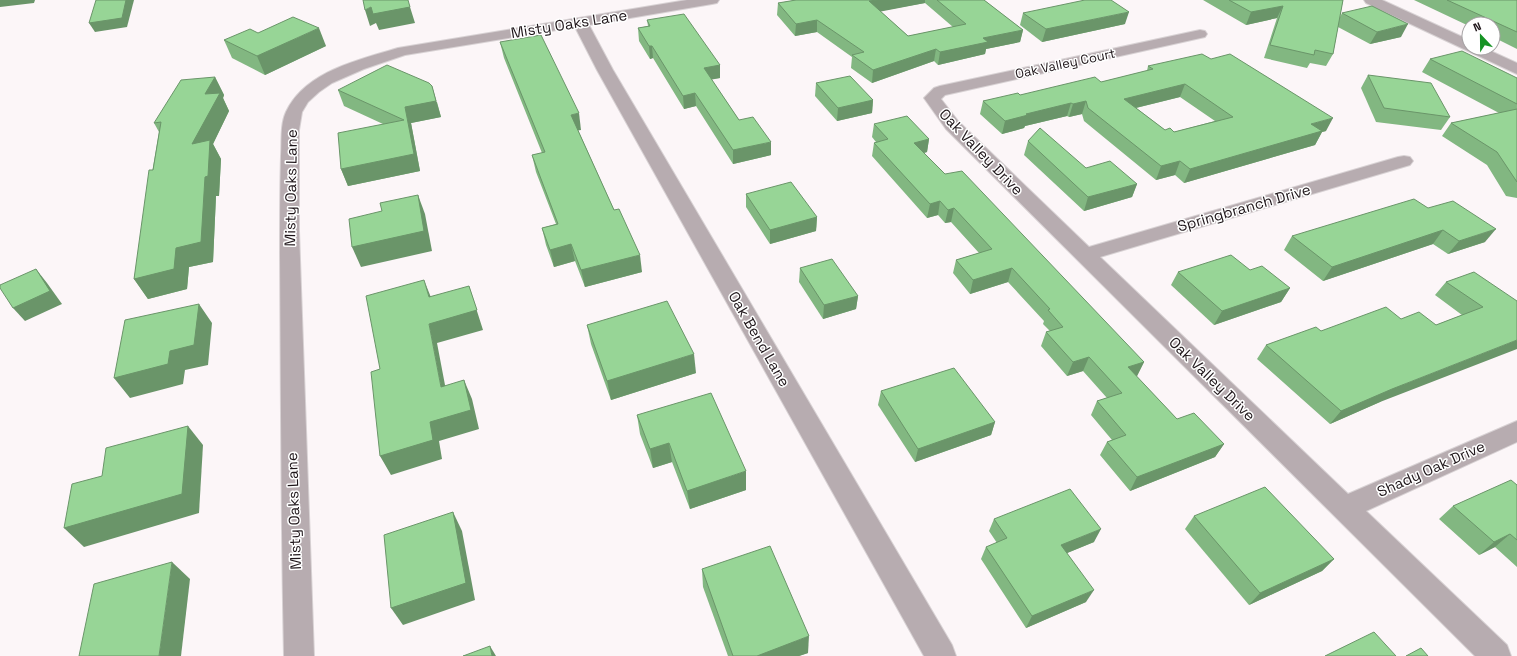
<svg xmlns="http://www.w3.org/2000/svg" width="1517" height="656" viewBox="0 0 1517 656" font-family="'Space Grotesk',sans-serif">
  <style>
    .lines { fill: none; stroke-linecap: round; stroke-linejoin: round }
    .minor-casing { stroke: #d8d2d4; stroke-width: 2 }
    .minor { fill: #b7acb0; fill-rule: evenodd }
    .wall { fill: #82b781; fill-rule: evenodd }
    .shaded-wall { fill: #6a9569 }
    .building { fill: #97d596; stroke: #6a9569; fill-rule: evenodd }
    .labels { text-anchor: middle; stroke-width: 3; stroke-linejoin: round; paint-order: stroke }
    .far-street-label { font-size: 13px; fill: #1e1519; stroke: #fff }
    .street-label { font-size: 15px; fill: #1e1519; stroke: #fff }
  </style>
  <rect width="100%" height="100%" fill="#fcf6f8"/>
  <g class="lines">
    <defs>
      <g id="minor">
        <path d="M687 0H719L717 3 712 4 589 25 613 70 952 645 956 656H924L597 70 575 27 405 55 364 69 332 83 319 92 308 102 302 112 299 130V231L314 656H284C281 522 281 388 280 254 280 221 280 189 281 156 282 142 280 125 286 112 305 71 359 60 398 48Z"/>
        <polygon points="1364,0 1382,0 1469,40 1469,48 1484,48 1517,63 1517,74 1366,3"/>
        <polygon points="1200,30 1205,31 1207,34 1205,37 945,95 941,99 958,121 1089,247 1398,157 1404,156 1410,157 1413,161 1410,165 1100,257 1348,494 1517,421 1517,442 1366,511 1507,645 1511,656 1475,656 946,129 924,98 934,88 940,86"/>
      </g>
    </defs>
    <use href="#minor" class="minor-casing"/>
    <use href="#minor" class="minor"/>
  </g>
  <g class="wall">
    <path d="M796 0H984L1023 30 1020 42 986 49 985 54 938 65 934 61 872 83 851 68 852 57 817 32 795 36 777 15 778 3ZM925 3 953 27 908 36 880 11Z"/>
    <polygon points="1203,0 1343,0 1340,17 1342,13 1401,37 1370,44 1338,27 1333,54 1326,66 1310,63 1307,68 1264,58 1277,18 1246,25"/>
    <polygon points="1414,0 1517,0 1517,49 1493,37 1493,24 1469,24 1469,26"/>
    <polygon points="1023,13 1125,24 1042,42 1020,25"/>
    <polygon points="647,20 720,65 720,78 711,79 739,120 771,155 733,164 696,106 684,109 653,58 650,59 639,41 638,28 648,26"/>
    <polygon points="258,33 326,46 265,75 232,58 224,40"/>
    <polygon points="500,42 581,130 578,130 642,272 585,287 575,261 554,267 546,245 542,228 556,224 536,172 532,155 542,153 504,58"/>
    <polygon points="1430,59 1517,78 1517,198 1506,196 1487,165 1442,136 1451,123 1499,113 1422,72"/>
    <path d="M1148 66 1326 131 1322 132 1315 145 1184 183 1175 175 1156 180 1084 121 1082 114 1069 117 1067 116 1025 126 1024 128 1002 134 980 114 983 101 1101 82 1147 71ZM1180 97 1215 121 1174 132 1165 130 1136 108Z"/>
    <polygon points="1368,75 1450,117 1441,130 1376,122 1361,88"/>
    <polygon points="215,77 224,95 223,98 229,111 213,144 221,159 219,196 216,196 213,262 189,267 187,289 148,299 134,279 159,132 154,123"/>
    <polygon points="816,83 873,100 872,113 837,121 815,96"/>
    <polygon points="338,90 437,102 441,117 411,123 420,171 348,186 341,169 383,124 344,106"/>
    <polygon points="874,124 929,139 927,152 924,153 945,174 1144,362 1137,376 1136,376 1177,419 1224,444 1215,457 1130,491 1100,455 1107,442 1112,440 1091,415 1097,401 1107,398 1083,371 1067,376 1041,346 1046,332 1050,331 1043,324 1044,321 1008,282 970,294 953,273 956,260 979,253 951,222 945,223 938,215 927,218 872,156 874,143 876,142 872,137"/>
    <polygon points="1028,141 1086,168 1137,184 1132,197 1084,211 1024,155"/>
    <polygon points="746,194 817,217 816,231 770,244 746,207"/>
    <polygon points="1428,208 1485,242 1448,254 1433,244 1323,281 1284,250 1292,236"/>
    <polygon points="800,268 858,296 856,309 823,319 799,282"/>
    <polygon points="1250,270 1290,288 1281,302 1214,325 1171,285 1178,272"/>
    <polygon points="1446,282 1517,301 1380,402 1330,424 1257,359 1266,345 1321,331 1401,319 1436,325 1462,315 1435,295"/>
    <polygon points="587,325 696,373 611,400 591,344"/>
    <polygon points="881,391 995,422 991,435 915,462 878,405"/>
    <polygon points="637,415 746,490 690,509 672,462 653,468 640,434"/>
    <polygon points="1517,485 1517,567 1495,547 1479,555 1439,519 1453,506"/>
    <polygon points="1194,516 1334,559 1322,571 1249,605 1185,529"/>
    <polygon points="994,519 1094,542 1067,553 1086,602 1026,628 981,559 986,547 997,543 989,531"/>
    <polygon points="702,569 808,653 799,656 728,656 703,587"/>
  </g>
  <g class="shaded-wall">
    <polygon points="0,0 35,0 34,3 0,7"/>
    <polygon points="126,0 134,0 127,27 95,32 89,23"/>
    <polygon points="877,0 925,0 925,3 868,14 869,1"/>
    <polygon points="1283,6 1277,18 1246,25 1251,12"/>
    <polygon points="371,7 410,7 415,23 379,30 376,23 370,26 365,10"/>
    <polygon points="1129,12 1125,24 1042,42 1046,29"/>
    <polygon points="817,20 817,32 795,36 796,24"/>
    <polygon points="1408,24 1401,37 1370,44 1377,32"/>
    <polygon points="319,28 326,46 265,75 257,56"/>
    <polygon points="1023,30 1020,42 986,49 985,54 938,65 940,52 983,38"/>
    <polygon points="649,46 652,46 653,58 650,59"/>
    <polygon points="936,49 934,61 872,83 873,70"/>
    <polygon points="720,65 720,78 704,81 704,68"/>
    <polygon points="215,77 224,95 223,98 229,111 213,144 221,159 219,196 216,196 213,262 189,267 187,289 148,299 134,279 192,144 205,94"/>
    <polygon points="1185,84 1180,97 1119,112 1124,99"/>
    <polygon points="432,86 441,117 411,123 420,171 348,186 341,169 414,154 405,107"/>
    <polygon points="695,93 696,106 684,109 683,96"/>
    <polygon points="873,100 872,113 837,121 838,108"/>
    <polygon points="1086,101 1082,114 1069,117 1073,104"/>
    <polygon points="1071,103 1067,116 1025,126 1024,128 1002,134 1005,121 1026,114"/>
    <polygon points="579,113 581,130 574,131 571,115"/>
    <polygon points="1333,118 1326,131 1322,132 1315,145 1184,183 1190,169 1311,124"/>
    <polygon points="929,139 927,152 912,156 914,143"/>
    <polygon points="771,142 771,155 733,164 733,150"/>
    <polygon points="1180,161 1175,175 1156,180 1161,166"/>
    <polygon points="1137,184 1132,197 1084,211 1088,197"/>
    <polygon points="418,195 425,214 432,251 361,267 352,247"/>
    <polygon points="940,201 938,215 927,218 930,204"/>
    <polygon points="954,208 951,222 945,223 948,210"/>
    <polygon points="817,217 816,231 770,244 770,230"/>
    <polygon points="1496,229 1485,242 1448,254 1459,241"/>
    <polygon points="1443,230 1433,244 1323,281 1332,267"/>
    <polygon points="571,244 575,261 554,267 550,250"/>
    <polygon points="640,255 642,272 585,287 581,270"/>
    <polygon points="1012,268 1008,282 970,294 973,280"/>
    <polygon points="36,269 47,283 62,304 25,321 13,308"/>
    <polygon points="424,280 432,300 429,297"/>
    <polygon points="469,286 483,330 437,343 449,406 441,387 429,324"/>
    <polygon points="1290,288 1281,302 1214,325 1222,311"/>
    <polygon points="858,296 856,309 823,319 824,305"/>
    <polygon points="199,304 212,323 208,365 185,370 183,384 130,398 114,378 170,351"/>
    <polygon points="1517,340 1517,349 1380,402 1330,424 1341,411 1392,389"/>
    <polygon points="694,354 696,373 611,400 607,381"/>
    <polygon points="1089,357 1083,371 1067,376 1073,362"/>
    <polygon points="1144,362 1137,376 1122,381 1128,367"/>
    <polygon points="464,380 472,399 479,429 439,441 442,459 391,475 380,456 430,422"/>
    <polygon points="995,422 991,435 915,462 918,449"/>
    <polygon points="188,426 203,445 199,513 84,547 64,528"/>
    <polygon points="669,443 672,462 653,468 650,449"/>
    <polygon points="1224,444 1215,457 1130,491 1137,477"/>
    <polygon points="746,471 746,490 690,509 687,491"/>
    <polygon points="453,512 462,531 475,600 403,625 391,608"/>
    <polygon points="1101,529 1094,542 1055,558 1061,545"/>
    <polygon points="1510,534 1495,547 1479,555 1494,542"/>
    <polygon points="1334,559 1322,571 1249,605 1260,593"/>
    <polygon points="172,562 190,579 181,656 159,656"/>
    <polygon points="1094,590 1086,602 1026,628 1032,616"/>
    <polygon points="809,636 808,653 799,656 757,656"/>
    <polygon points="490,646 496,656 492,656"/>
  </g>
  <g class="building">
    <polygon points="96,0 126,0 122,18 89,23"/>
    <polygon points="363,0 408,0 410,7 373,14 371,7 365,10"/>
    <polygon points="796,0 877,0 869,1 908,36 966,24 937,0 984,0 1023,30 983,38 988,42 940,52 936,49 873,70 852,55 864,52 817,20 796,24 778,3"/>
    <polygon points="1085,0 1111,0 1129,12 1046,29 1023,13"/>
    <polygon points="1229,0 1343,0 1333,54 1315,50 1314,55 1270,45 1283,6 1251,12"/>
    <polygon points="1447,0 1517,0 1517,32"/>
    <polygon points="1372,6 1408,24 1377,32 1342,13"/>
    <polygon points="684,14 720,65 704,68 739,120 753,117 771,142 733,150 695,93 683,96 652,46 649,46 638,28 650,26 647,20"/>
    <polygon points="293,17 319,28 257,56 224,40 250,29 258,33"/>
    <polygon points="541,35 579,113 571,115 614,210 619,209 640,255 581,270 571,244 550,250 542,228 558,224 532,155 545,152 500,42"/>
    <polygon points="1462,51 1517,78 1517,104 1430,59"/>
    <path d="M1202 54 1211 59 1230 54 1333 118 1311 124 1322 131 1190 169 1180 161 1161 166 1088 108 1086 101 1073 104 1071 103 1026 114 1028 115 1005 121 983 101 1018 93 1020 95 1095 77 1101 82 1153 69 1148 66ZM1185 84 1233 117 1174 132 1170 128 1165 130 1124 99Z"/>
    <polygon points="387,65 429,83 432,86 436,101 405,107 414,154 341,169 338,133 404,120 338,90"/>
    <polygon points="1368,75 1431,83 1450,117 1384,108"/>
    <polygon points="850,76 873,100 838,108 816,83"/>
    <polygon points="215,77 205,94 220,93 192,144 210,140 208,176 205,177 201,242 176,248 174,269 134,279 149,170 153,170 161,122 154,123 181,80"/>
    <polygon points="1517,109 1517,182 1497,152 1451,123"/>
    <polygon points="907,116 929,139 914,143 945,174 962,171 1144,362 1128,367 1177,419 1194,413 1224,444 1137,477 1107,442 1126,435 1097,401 1122,393 1089,357 1073,362 1046,332 1063,327 1048,310 1050,309 1012,268 973,280 956,260 992,249 954,208 948,210 940,201 930,204 874,143 888,139 874,124"/>
    <polygon points="1040,128 1086,168 1110,161 1137,184 1088,197 1028,141"/>
    <polygon points="791,182 817,217 770,230 746,194"/>
    <polygon points="418,195 424,231 352,247 349,219 382,211 380,203"/>
    <polygon points="1414,199 1428,208 1453,201 1496,229 1459,241 1443,230 1332,267 1292,236"/>
    <polygon points="1231,255 1250,270 1262,266 1290,288 1222,311 1178,272"/>
    <polygon points="832,259 858,296 824,305 800,268"/>
    <polygon points="36,269 50,291 13,308 0,288 0,285"/>
    <polygon points="1474,272 1517,301 1517,340 1392,389 1341,411 1266,345 1316,327 1321,331 1386,307 1401,319 1419,312 1436,325 1483,307 1446,282"/>
    <polygon points="424,280 429,297 469,286 477,310 429,324 441,387 464,380 471,410 430,422 433,440 380,456 371,372 380,369 366,296"/>
    <polygon points="667,301 694,354 607,381 587,325"/>
    <polygon points="199,304 194,345 170,351 168,364 114,378 125,320"/>
    <polygon points="954,368 995,422 918,449 881,391"/>
    <polygon points="711,393 746,471 687,491 669,443 650,449 637,415"/>
    <polygon points="188,426 182,494 64,528 72,484 102,476 106,448"/>
    <polygon points="1511,480 1517,485 1517,540 1510,534 1494,542 1453,506"/>
    <polygon points="1265,487 1334,559 1260,593 1194,516"/>
    <polygon points="1070,489 1101,529 1061,545 1094,590 1032,616 986,547 1007,538 994,519"/>
    <polygon points="453,512 466,583 391,608 384,535"/>
    <polygon points="770,546 809,636 757,656 733,656 702,569"/>
    <polygon points="172,562 159,656 79,656 94,584"/>
    <polygon points="1374,632 1396,656 1325,656"/>
    <polygon points="490,646 492,656 463,656"/>
    <polygon points="1421,648 1428,656 1406,656"/>
  </g>
  <g class="labels">
    <g class="far-street-label">
      <text transform="translate(1065 63) rotate(-12)" y="5">Oak Valley Court</text>
    </g>
    <g class="street-label">
      <text transform="translate(569 24) rotate(-9)" y="5">Misty Oaks Lane</text>
      <text transform="translate(981 152) rotate(46)" y="5">Oak Valley Drive</text>
      <text transform="translate(291 188) rotate(-89)" y="5">Misty Oaks Lane</text>
      <text transform="translate(1244 208) rotate(-16)" y="5">Springbranch Drive</text>
      <text transform="translate(759 339) rotate(60)" y="5">Oak Bend Lane</text>
      <text transform="translate(1212 379) rotate(44)" y="5">Oak Valley Drive</text>
      <text transform="translate(1431 469) rotate(-24)" y="5">Shady Oak Drive</text>
      <text transform="translate(294 511) rotate(-92)" y="5">Misty Oaks Lane</text>
    </g>
  </g>
  <g transform="translate(1481 36) rotate(338)"><circle r="19" fill="#ffffff" stroke="#a5a1a3"/>
  <path d="M0-3L7 15L0 10L-7 15Z" fill="#169324"/>
  <text y="-6" font-size="11" font-weight="bold" text-anchor="middle" fill="#1e1519">N</text>
  </g>
</svg>
